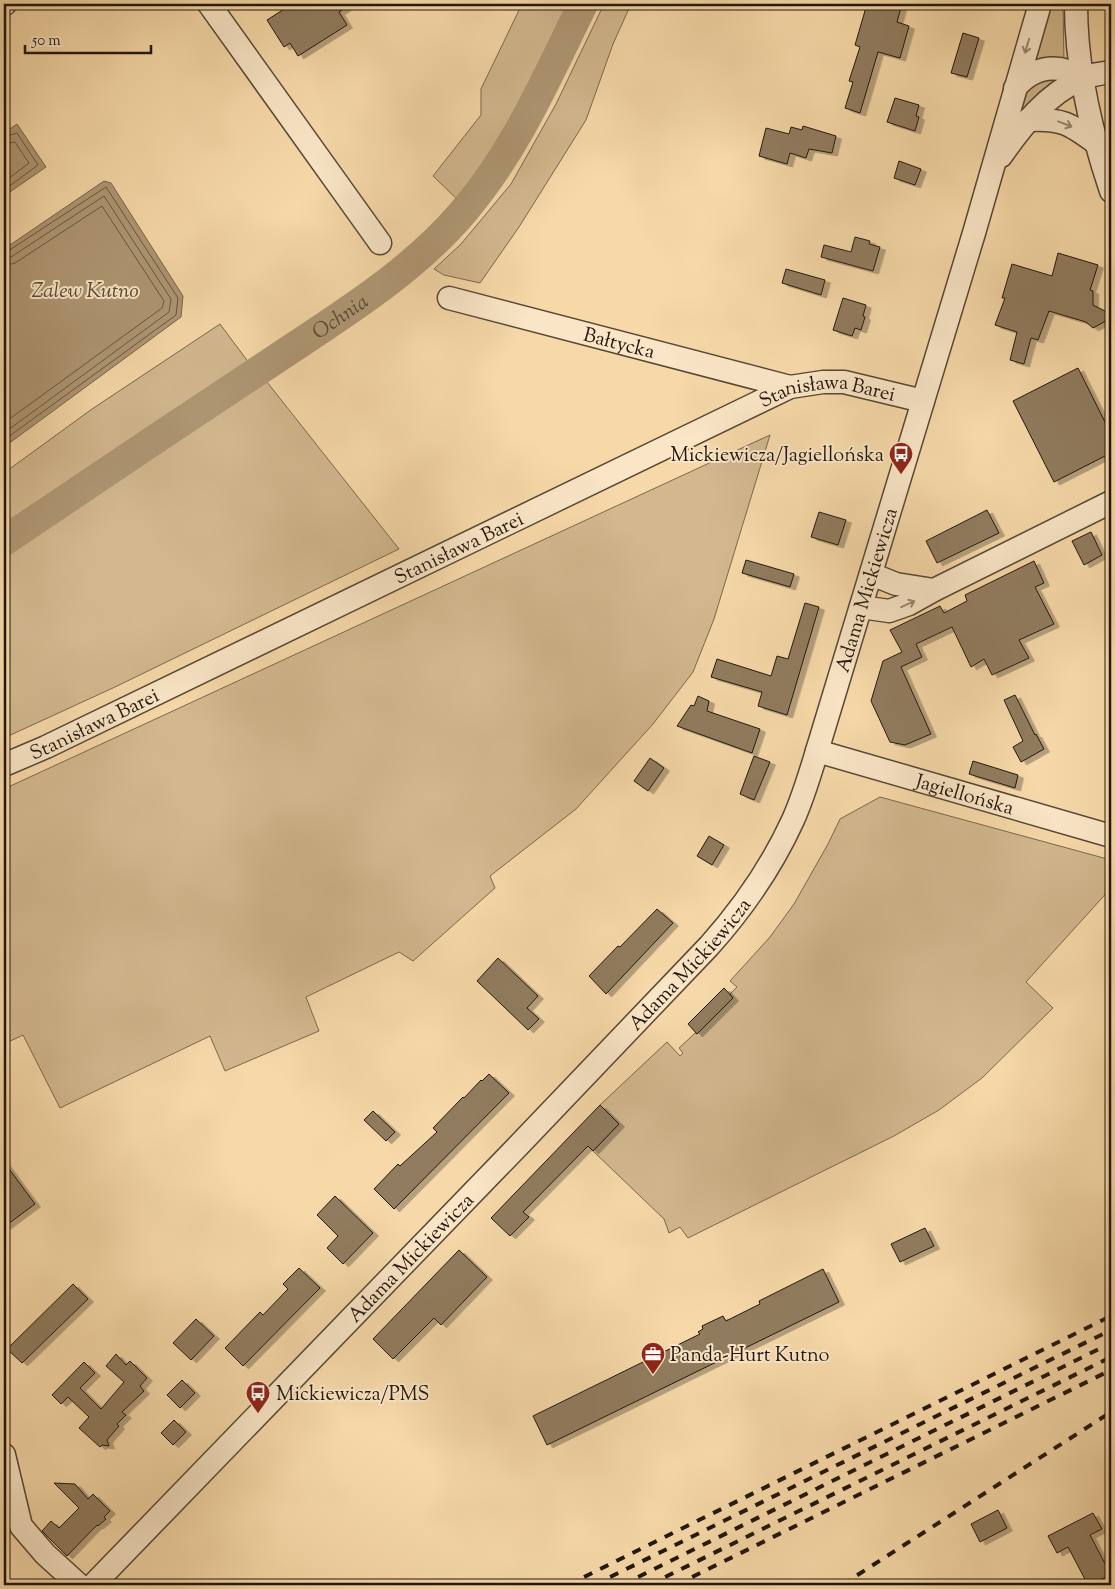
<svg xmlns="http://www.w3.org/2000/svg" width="1115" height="1589" viewBox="0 0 1115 1589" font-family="'Sorts Mill Goudy',serif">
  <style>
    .green { fill: #d3b88f; stroke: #7a684e }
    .water { fill: #af9774; stroke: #77644b }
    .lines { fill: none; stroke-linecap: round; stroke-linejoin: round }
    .shore { stroke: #685741; stroke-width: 1 }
    .river { stroke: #af9774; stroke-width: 30 }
    .building { fill: #917c5f; stroke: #22170e; filter: url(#shadow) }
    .minor-casing { stroke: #574835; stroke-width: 25 }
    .minor { stroke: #fae6c7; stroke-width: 22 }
    .rail { stroke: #22170e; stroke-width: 4; stroke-dasharray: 9 9; stroke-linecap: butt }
    .oneway { stroke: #998974 }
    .labels { text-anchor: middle; stroke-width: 4; stroke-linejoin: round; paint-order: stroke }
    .street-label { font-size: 20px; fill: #22170e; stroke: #fae6c7 }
    .poi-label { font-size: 20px; fill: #22170e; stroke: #fae6c7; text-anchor: start }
    .water-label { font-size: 21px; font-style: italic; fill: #5a4a37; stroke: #fae6c7 }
  </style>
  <defs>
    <filter id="shadow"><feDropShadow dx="5.5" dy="3" stdDeviation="0" flood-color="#0004"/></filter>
  </defs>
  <rect width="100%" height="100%" fill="#f7d9a9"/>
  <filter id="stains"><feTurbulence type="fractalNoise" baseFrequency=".004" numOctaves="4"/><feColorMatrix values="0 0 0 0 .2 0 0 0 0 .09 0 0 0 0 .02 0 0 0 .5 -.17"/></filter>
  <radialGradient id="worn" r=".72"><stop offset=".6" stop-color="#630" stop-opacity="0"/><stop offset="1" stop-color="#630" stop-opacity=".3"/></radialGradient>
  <g class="green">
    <polygon points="522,4 573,4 547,56 536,87 512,129 488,168 459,201 433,176 481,115 481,89"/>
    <polygon points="604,4 631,4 613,44 586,120 519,227 480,283 444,275 434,269 461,244 511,184 556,104"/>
    <polygon points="1048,4 1063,4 1064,63 1028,69"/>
    <polygon points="1061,79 1018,119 1021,94 1035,81"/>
    <polygon points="220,324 249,363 93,464 4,525 4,473 92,409"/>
    <polygon points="263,377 399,549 115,687 4,738 4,552"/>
    <polygon points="770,435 714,619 693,672 653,724 576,809 490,876 495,888 413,961 399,952 306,997 319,1031 225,1071 210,1036 60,1108 23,1035 4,1044 4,789"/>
    <polygon points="880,797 1111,860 1111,888 1026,982 1053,1008 982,1078 939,1110 894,1136 688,1238 680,1227 669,1233 664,1219 593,1151 619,1124 600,1105 667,1042 680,1056 683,1053 679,1048 693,1035 695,1033 697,1034 733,998 730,994 737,987 730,981 770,937 794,904 828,844 840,819"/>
  </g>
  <g class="water">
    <polygon points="17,124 46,167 4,196 4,133"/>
    <polygon points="104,181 111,183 183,296 181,317 4,447 4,249"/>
  </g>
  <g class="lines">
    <g class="shore">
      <polyline points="4,137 17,133 38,165 4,190"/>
      <polyline points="4,144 15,142 29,163 4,182"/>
      <polyline points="4,252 8,251 106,187 178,298 176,315 4,440"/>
      <polyline points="4,259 11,257 104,196 171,299 169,312 4,433"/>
      <polyline points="4,266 15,263 102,206 164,301 162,308 4,423"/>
    </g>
    <path class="river" id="s1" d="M4 541C91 482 179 423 267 365 335 319 410 275 464 211 516 150 548 75 583 4"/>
  </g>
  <g class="building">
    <polygon points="292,4 351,4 339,12 347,25 298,56 290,43 284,47 267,20"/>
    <polygon points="867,4 902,4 897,22 909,26 900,58 878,52 860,113 845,108 853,82 849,81 860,47 855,45"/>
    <polygon points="963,33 979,38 967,77 951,73"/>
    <polygon points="895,98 919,105 916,116 919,117 915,131 887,122"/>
    <polygon points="803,126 836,136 832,153 809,149 806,158 790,153 787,164 759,156 766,128 789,134 791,127 802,130"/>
    <polygon points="899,161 921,169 915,185 894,178"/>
    <polygon points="855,237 870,241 869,244 880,247 873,271 821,257 824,245 851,252"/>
    <polygon points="1058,253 1098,265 1090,290 1093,291 1093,305 1111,314 1104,322 1093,328 1086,322 1049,311 1038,340 1031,338 1024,364 1010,360 1017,332 995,325 1005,298 1002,298 1012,264 1052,276"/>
    <polygon points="786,269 825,280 821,295 782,283"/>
    <polygon points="843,298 866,305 863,316 865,317 861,330 855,328 852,336 833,330"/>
    <polygon points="1078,368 1111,434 1111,453 1054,482 1013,401"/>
    <polygon points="987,510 999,533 937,563 926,541"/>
    <polygon points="819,512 846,520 838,545 811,537"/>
    <polygon points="1091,532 1102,555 1084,565 1072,541"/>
    <polygon points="746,560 794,574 790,587 742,573"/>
    <polygon points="1034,561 1044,583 1035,587 1054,624 1019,640 1029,658 992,675 984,659 971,667 952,627 916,644 922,657 901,667 931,734 905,745 890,742 871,701 883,661 902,652 890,630 940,606 944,613 967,601 965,595"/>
    <polygon points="805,603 819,607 787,715 758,706 762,692 711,677 717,659 771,676 777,656 788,659"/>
    <polygon points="1015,695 1035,735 1036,734 1044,749 1021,762 1013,747 1023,741 1004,700"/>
    <polygon points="698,696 709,701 707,711 760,729 752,753 677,726 691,705 694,706"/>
    <polygon points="754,756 770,762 754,800 740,794"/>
    <polygon points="650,758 664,768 648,791 634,781"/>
    <polygon points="973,761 1018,775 1015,788 969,774"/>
    <polygon points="709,836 724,845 712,865 697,856"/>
    <polygon points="657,909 673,923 606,994 589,976 618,946 620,947"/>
    <polygon points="498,958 538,996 527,1008 539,1019 528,1030 477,981"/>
    <polygon points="724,988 733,998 697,1034 688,1024"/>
    <polygon points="489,1074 509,1093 394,1209 374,1189 398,1164 400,1166 437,1132 433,1128 463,1097 464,1098 481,1080 482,1081"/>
    <polygon points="600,1105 619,1124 593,1151 588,1146 523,1212 529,1217 510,1236 491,1218"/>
    <polygon points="373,1111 395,1132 386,1141 364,1120"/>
    <polygon points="4,1162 35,1204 4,1227"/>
    <polygon points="335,1196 373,1233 343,1264 327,1248 338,1236 317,1215"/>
    <polygon points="925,1228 934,1246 900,1262 891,1244"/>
    <polygon points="459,1250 487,1277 441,1325 434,1318 393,1359 373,1339"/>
    <polygon points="299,1268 320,1288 243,1366 225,1348 260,1312 263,1315 288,1289 283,1284"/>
    <polygon points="823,1269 839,1302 547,1445 533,1416 700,1334 698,1332 703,1329 702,1326 723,1316 726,1321 760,1304 759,1301"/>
    <polygon points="73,1284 88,1299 22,1363 7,1349"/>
    <polygon points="196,1319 214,1336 191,1360 173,1343"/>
    <polygon points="116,1354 126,1365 130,1361 147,1378 140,1386 144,1391 122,1412 126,1415 117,1424 119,1426 107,1440 109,1446 102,1445 100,1447 79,1428 89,1417 68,1397 61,1404 52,1395 84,1362 95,1373 80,1388 101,1409 124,1382 106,1366"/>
    <polygon points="182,1380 195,1393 180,1408 167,1395"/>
    <polygon points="174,1420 186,1432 173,1445 161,1433"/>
    <polygon points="54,1483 75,1484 88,1499 93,1494 110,1511 104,1517 106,1519 98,1526 97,1525 67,1556 42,1531 51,1521 59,1528 79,1508"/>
    <polygon points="998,1510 1007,1528 980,1542 971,1524"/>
    <polygon points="1093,1513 1102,1529 1090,1535 1111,1575 1088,1585 1068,1547 1057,1553 1048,1536"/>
  </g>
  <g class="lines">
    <defs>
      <g id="minor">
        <polyline points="4,4 5,4"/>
        <polyline points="209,4 380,243"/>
        <path d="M1076 4C1076 67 1091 132 1111 191"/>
        <path d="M1015 88C1026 75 1042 66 1060 69 1068 71 1075 75 1082 78"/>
        <path d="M1028 120C1062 118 1070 124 1096 143"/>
        <path d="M1001 156C1022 126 1047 94 1081 79 1090 74 1102 74 1111 72"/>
        <path id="s2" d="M449 298 790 387"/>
        <polyline points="934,590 1111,502"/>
        <polyline points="861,607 889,611 909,604 934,590 896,584 871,574"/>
        <path id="s3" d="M817 751 1111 836"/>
        <path id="s4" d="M4 765 46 747 790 387 823 382H844L923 401"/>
        <polyline points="4,1455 21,1526 45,1554 79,1585"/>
        <path id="s5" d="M93 1585 518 1146 709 946C743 908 772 866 793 820 803 798 810 774 817 751L974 233 1040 4"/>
      </g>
    </defs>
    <use href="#minor" class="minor-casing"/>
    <use href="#minor" class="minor"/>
    <g class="rail">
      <polyline points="568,1585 1111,1316"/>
      <polyline points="594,1585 1111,1330"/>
      <polyline points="622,1585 1111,1343"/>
      <polyline points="649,1585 1111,1357"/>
      <polyline points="676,1585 1111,1370"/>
      <polyline points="842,1585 1111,1412"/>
    </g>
  </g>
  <defs><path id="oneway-shaft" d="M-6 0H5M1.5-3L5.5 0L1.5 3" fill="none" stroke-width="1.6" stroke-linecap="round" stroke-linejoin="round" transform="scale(1.25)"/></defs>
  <g class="oneway">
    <use href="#oneway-shaft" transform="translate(1027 46) rotate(107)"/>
    <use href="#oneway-shaft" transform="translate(1065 124) rotate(21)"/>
    <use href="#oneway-shaft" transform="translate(908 604) rotate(-24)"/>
  </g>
  <defs>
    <symbol id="bus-pin" viewBox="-11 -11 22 30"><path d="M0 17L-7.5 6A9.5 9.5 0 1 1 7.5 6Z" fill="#8f2418" stroke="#fae6c7"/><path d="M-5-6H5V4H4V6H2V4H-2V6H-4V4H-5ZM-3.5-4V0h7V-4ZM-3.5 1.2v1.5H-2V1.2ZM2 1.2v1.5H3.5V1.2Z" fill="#fff"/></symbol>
    <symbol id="office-pin" viewBox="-11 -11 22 30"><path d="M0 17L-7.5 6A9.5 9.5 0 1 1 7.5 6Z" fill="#8f2418" stroke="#fae6c7"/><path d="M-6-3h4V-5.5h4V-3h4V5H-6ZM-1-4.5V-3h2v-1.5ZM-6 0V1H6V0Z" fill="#fff"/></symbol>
  </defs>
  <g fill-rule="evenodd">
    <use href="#bus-pin" x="887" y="440" width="28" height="38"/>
    <use href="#office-pin" x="639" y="1340" width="28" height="38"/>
    <use href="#bus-pin" x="244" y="1379" width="28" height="38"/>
  </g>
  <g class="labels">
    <g class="street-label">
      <text dy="7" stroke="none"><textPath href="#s2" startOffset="176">Bałtycka</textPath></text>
      <text dy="7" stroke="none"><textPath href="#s4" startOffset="909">Stanisława Barei</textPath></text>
      <text dy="7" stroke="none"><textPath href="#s4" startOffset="504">Stanisława Barei</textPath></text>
      <text dy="7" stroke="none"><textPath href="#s5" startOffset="1281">Adama Mickiewicza</textPath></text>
      <text dy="7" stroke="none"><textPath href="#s4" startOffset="99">Stanisława Barei</textPath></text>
      <text dy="7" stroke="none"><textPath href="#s3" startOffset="154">Jagiellońska</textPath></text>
      <text dy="7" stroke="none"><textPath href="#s5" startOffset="861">Adama Mickiewicza</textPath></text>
      <text dy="7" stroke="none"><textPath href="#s5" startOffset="456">Adama Mickiewicza</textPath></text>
    </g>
    <g class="poi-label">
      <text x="884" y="461" text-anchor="end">Mickiewicza/Jagiellońska</text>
      <text x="670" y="1361">Panda-Hurt Kutno</text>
      <text x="276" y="1400">Mickiewicza/PMS</text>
    </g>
    <g class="water-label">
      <text x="85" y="297">Zalew Kutno</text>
      <text dy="7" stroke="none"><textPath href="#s1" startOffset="404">Ochnia</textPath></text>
    </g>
  </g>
  <rect width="1115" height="1589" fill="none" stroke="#f7d9a9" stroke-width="20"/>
  <rect x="5" y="5" width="1105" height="1579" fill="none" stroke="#22170e" stroke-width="2.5"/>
  <rect x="10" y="10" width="1095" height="1569" fill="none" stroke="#22170e"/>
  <path d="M25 45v8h126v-8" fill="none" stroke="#22170e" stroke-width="2.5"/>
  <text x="32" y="45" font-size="15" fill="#22170e" stroke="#fae6c7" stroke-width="4" paint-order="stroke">50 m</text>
  <rect width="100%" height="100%" filter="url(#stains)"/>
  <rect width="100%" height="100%" fill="url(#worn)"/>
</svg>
